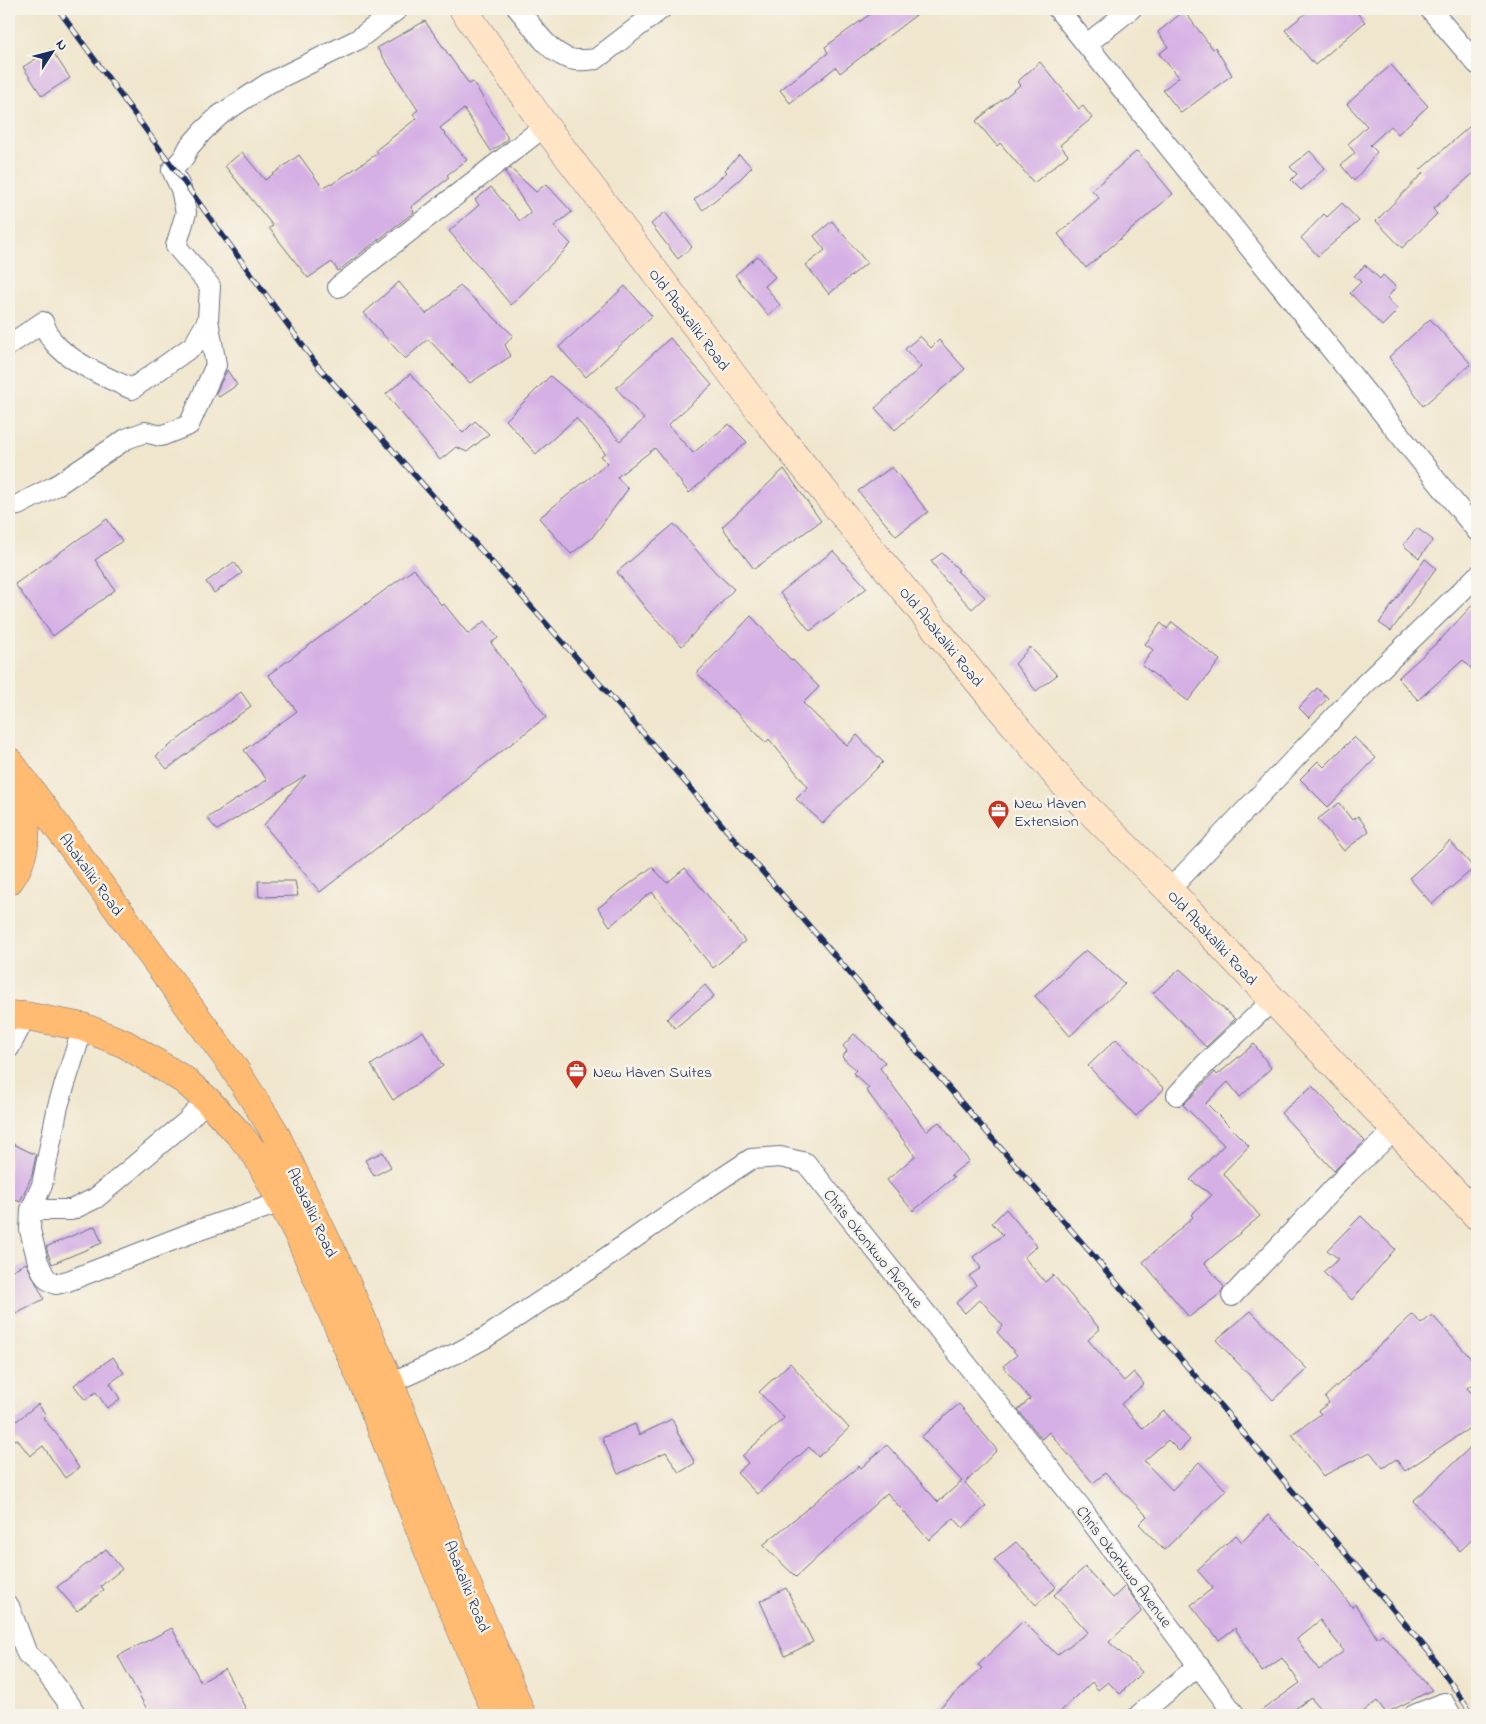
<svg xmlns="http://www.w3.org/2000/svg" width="1486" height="1724" viewBox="0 0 1486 1724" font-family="'Indie Flower',sans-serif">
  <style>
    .building { fill: #d5b0e5; fill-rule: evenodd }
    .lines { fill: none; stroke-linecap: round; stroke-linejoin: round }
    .street-casing { stroke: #666f85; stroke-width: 22 }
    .secondary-casing { stroke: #666f85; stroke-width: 29 }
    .highway-casing { stroke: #666f85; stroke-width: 29 }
    .street { stroke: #fff; stroke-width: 20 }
    .secondary { stroke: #ffe4c6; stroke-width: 28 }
    .highway { stroke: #febb71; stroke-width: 28 }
    .rail-casing { stroke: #1b2f5e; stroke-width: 5.5 }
    .rail { stroke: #f7f3e8; stroke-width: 4; stroke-dasharray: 11; stroke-linecap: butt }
    .labels { text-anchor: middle; stroke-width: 5; stroke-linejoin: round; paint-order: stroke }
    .street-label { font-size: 16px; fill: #1b2f5e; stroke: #f7f3e8 }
    .poi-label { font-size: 16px; fill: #1b2f5e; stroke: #f7f3e8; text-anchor: start }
  </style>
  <rect width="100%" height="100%" fill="#f7f3e8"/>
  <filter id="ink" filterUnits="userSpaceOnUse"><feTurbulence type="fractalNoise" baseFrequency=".02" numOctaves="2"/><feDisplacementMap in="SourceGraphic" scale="10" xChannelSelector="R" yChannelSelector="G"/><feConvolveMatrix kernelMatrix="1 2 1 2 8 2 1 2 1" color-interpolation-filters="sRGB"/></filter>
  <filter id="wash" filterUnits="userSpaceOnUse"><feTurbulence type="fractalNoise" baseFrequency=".0096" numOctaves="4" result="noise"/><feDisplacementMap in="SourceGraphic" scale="20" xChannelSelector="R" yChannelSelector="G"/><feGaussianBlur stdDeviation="1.12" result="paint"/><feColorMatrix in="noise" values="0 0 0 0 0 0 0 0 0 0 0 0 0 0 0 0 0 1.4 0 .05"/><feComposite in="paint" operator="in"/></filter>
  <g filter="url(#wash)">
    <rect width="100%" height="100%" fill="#f0e6cd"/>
    <g id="blocks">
      <g class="building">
        <polygon points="877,9 924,9 840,73 836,67 790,103 780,90 828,53 825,47"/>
        <polygon points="1311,9 1354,9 1365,22 1315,65 1285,30"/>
        <polygon points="1184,11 1213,49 1215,47 1232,75 1181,113 1163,90 1179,77 1159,54 1168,47 1158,32"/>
        <polygon points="425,21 469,84 473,82 507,136 507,140 491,151 464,109 440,128 467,160 447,175 449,178 411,207 414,212 338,271 332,262 308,278 269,228 273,226 225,166 242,152 265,180 299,155 323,188 330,183 332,184 378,153 376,150 417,118 413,114 418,110 377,48"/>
        <polygon points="51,49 70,78 42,96 23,67"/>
        <polygon points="1040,62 1079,109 1083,106 1092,118 1060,145 1068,155 1034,183 1000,143 997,146 976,121 1020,85 1017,82"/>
        <polygon points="1391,65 1428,106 1398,134 1391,126 1370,145 1377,152 1354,181 1341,165 1355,153 1348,144 1367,126 1347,104"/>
        <polygon points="1477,120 1477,170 1433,209 1437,214 1402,248 1376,221 1423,173 1420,170"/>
        <polygon points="1137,151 1173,194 1086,268 1058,234 1099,198 1092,190"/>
        <polygon points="1310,151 1325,168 1301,190 1291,180 1297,174 1290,167"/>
        <polygon points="739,155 752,167 739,180 703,210 694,200 727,172 725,170"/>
        <polygon points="510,168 536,192 546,184 572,212 554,226 571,244 511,305 449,231 479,205 475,200 491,187 520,221 531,213 505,172"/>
        <polygon points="1342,203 1359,221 1318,256 1301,238 1324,214 1327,217"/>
        <polygon points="665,212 692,247 678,259 651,224"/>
        <polygon points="832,221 867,263 829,294 806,265 825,250 814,236"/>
        <polygon points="758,256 775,277 765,286 780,305 768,315 735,275"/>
        <polygon points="1365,265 1380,279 1383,275 1396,287 1387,298 1398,310 1382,326 1350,293 1361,282 1354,276"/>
        <polygon points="399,282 426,314 460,286 513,335 505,345 511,356 470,383 428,339 405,359 364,313"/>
        <polygon points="625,286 652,316 586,377 559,347"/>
        <polygon points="1430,319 1471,364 1423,406 1389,357"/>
        <polygon points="920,336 931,348 939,340 965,369 895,430 875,408 921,367 905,349"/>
        <polygon points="670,338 712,385 668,425 693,453 729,424 747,442 689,493 655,448 617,477 628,489 592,538 571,554 539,518 608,463 601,456 605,453 576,418 536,454 506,420 550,376 595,413 620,441 644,419 616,388"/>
        <polygon points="227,370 237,385 219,397 216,393"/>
        <polygon points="410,374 463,433 475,421 489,434 467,452 456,447 440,460 386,394"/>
        <polygon points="892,467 928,512 896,536 858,491"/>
        <polygon points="784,469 821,521 754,569 722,527"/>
        <polygon points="107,519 122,541 95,560 115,590 53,636 15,584"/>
        <polygon points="674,524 716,573 734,589 682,646 647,610 617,572"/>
        <polygon points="1417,528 1433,540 1419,558 1403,545"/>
        <polygon points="833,551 867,588 810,631 780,593"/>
        <polygon points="942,553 959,570 957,571 985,597 972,609 944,579 931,561"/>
        <polygon points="1425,559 1436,568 1391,631 1379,623"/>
        <polygon points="234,562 242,573 214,593 206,582"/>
        <polygon points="414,569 442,606 444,604 468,634 485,621 498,638 491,643 546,717 320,892 264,825 306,775 217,830 207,818 267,780 244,750 297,711 268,675"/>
        <polygon points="1477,600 1477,674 1463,660 1418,700 1398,678 1440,640"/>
        <polygon points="751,616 792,661 793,660 819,687 803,703 847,746 857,735 883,762 823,823 796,799 808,787 769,739 766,743 732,708 731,709 697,673"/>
        <polygon points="1172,622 1220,660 1188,701 1142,665 1153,650 1145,644 1161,623 1167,629"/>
        <polygon points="1030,647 1057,675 1036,691 1015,664"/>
        <polygon points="1317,688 1328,698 1309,718 1299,708"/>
        <polygon points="241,692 251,706 167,769 156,756"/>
        <polygon points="1354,737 1376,758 1328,807 1300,779 1318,761 1324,767"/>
        <polygon points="1339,803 1352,820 1358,816 1369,831 1344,851 1318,819"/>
        <polygon points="1450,841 1474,868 1432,904 1409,878"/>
        <polygon points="652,867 667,883 685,868 745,941 713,968 652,892 610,926 598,908"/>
        <polygon points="258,881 295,881 298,896 259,897"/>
        <polygon points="1086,950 1125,984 1070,1036 1035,996"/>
        <polygon points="1180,969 1235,1019 1206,1047 1153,993"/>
        <polygon points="705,985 714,996 675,1028 667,1019"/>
        <polygon points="423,1031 443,1066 393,1100 371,1065"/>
        <polygon points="854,1034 885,1062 880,1068 926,1131 939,1122 969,1161 951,1175 954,1177 913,1211 887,1180 915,1156 866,1090 869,1088 853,1073 856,1070 842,1057 847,1051 843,1046"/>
        <polygon points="1116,1039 1164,1089 1136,1116 1088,1066"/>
        <polygon points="1254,1044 1271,1068 1240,1097 1228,1082 1206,1103 1249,1146 1223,1173 1260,1216 1205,1263 1224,1287 1220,1294 1189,1317 1143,1262 1193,1217 1191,1215 1212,1195 1190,1180 1224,1145 1183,1105 1215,1072 1217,1075"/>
        <polygon points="1312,1086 1365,1141 1334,1171 1281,1113"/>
        <polygon points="9,1142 36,1155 32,1175 20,1202 9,1197"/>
        <polygon points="383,1152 391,1167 374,1176 365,1160"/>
        <polygon points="1006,1209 1037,1246 1024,1257 1045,1282 1053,1275 1100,1329 1088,1340 1124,1381 1134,1372 1144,1384 1121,1404 1143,1429 1164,1411 1190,1440 1179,1451 1168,1440 1144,1461 1172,1490 1199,1462 1226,1490 1164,1550 1139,1524 1147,1516 1105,1473 1093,1483 1049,1432 1042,1439 1018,1410 1030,1399 1003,1366 1017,1355 997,1332 1003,1326 980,1299 965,1313 956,1303 976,1285 969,1276 981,1268 973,1257 1003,1235 992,1223"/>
        <polygon points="1361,1216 1395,1249 1352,1300 1323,1272 1339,1259 1327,1250"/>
        <polygon points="95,1226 102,1243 52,1264 46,1247"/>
        <polygon points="26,1263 44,1299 16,1314 9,1300 9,1272"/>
        <polygon points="1251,1311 1307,1369 1273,1400 1216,1340"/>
        <polygon points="1413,1314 1421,1324 1432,1315 1477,1365 1477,1381 1467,1388 1477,1399 1477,1423 1405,1471 1396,1459 1383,1468 1370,1452 1323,1476 1292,1434 1321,1414 1318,1411 1329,1403 1325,1397"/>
        <polygon points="113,1357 124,1373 110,1383 120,1399 107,1408 96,1392 85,1400 74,1385"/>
        <polygon points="790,1363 849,1428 818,1457 809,1447 757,1494 737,1473 748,1463 742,1456 784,1418 759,1392"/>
        <polygon points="38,1404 46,1415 43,1418 58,1436 79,1468 65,1478 43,1446 30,1456 17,1439 14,1440 9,1433 9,1427"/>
        <polygon points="959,1404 997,1450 965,1483 986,1506 963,1528 954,1518 929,1540 887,1493 796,1577 763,1545 859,1466 861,1468 887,1445 938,1502 962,1481 921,1437"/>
        <polygon points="672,1419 678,1432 677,1432 695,1463 679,1473 666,1452 618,1474 602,1438 635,1424 639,1435"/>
        <polygon points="1477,1441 1477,1535 1460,1551 1413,1501"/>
        <path d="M1268 1515 1325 1572 1352 1607 1355 1604 1377 1638 1382 1634 1432 1690 1386 1713 1377 1701 1359 1715H1325L1311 1698 1286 1715H1255L1300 1683 1282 1658 1262 1672 1235 1628 1219 1640 1191 1605 1213 1588 1197 1570 1236 1535 1242 1542ZM1320 1620 1344 1651 1319 1670 1297 1639Z"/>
        <polygon points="1016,1542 1056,1587 1036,1605 994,1560"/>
        <polygon points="106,1549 122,1569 101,1586 104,1590 77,1611 57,1587"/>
        <polygon points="1085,1567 1113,1598 1125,1586 1139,1606 1141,1612 1109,1642 1142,1672 1120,1694 1108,1682 1098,1690 1092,1682 1057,1715 932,1715 982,1668 978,1665 1023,1621 1057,1655 1088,1632 1054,1595"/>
        <polygon points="786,1588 813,1642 785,1656 760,1601"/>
        <polygon points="172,1628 201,1682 225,1669 249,1715 150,1715 118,1656"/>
      </g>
    </g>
  </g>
  <g filter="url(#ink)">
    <use href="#blocks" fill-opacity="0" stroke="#666f85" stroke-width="1"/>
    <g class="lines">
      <defs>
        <g id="street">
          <path d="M518 9C532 25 545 48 565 57 574 62 586 60 596 59L661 9"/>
          <polyline points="1058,9 1477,531"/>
          <polyline points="1430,9 1477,64"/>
          <polyline points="1087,44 1131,9"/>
          <polyline points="338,287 545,126"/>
          <polyline points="208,320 210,286 176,246 186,213 181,189 172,170 184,157 189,147 203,131 220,115 267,84 357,40 398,9"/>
          <path d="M9 345 43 322C46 328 48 335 52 340 67 361 108 378 132 389L194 345 208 320 216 365 189 425 161 436 145 432 126 439 57 485 18 505 9 507"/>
          <polyline points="1169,890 1285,769 1365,684 1477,576"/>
          <polyline points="83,1027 58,1106 42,1185 31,1210 30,1230 38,1262 44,1275 48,1280 56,1284 68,1281 196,1231 282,1202"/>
          <polyline points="9,1048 26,1016"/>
          <polyline points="1177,1095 1206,1063 1273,1000"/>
          <polyline points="31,1210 71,1210 96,1198 186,1122 207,1100"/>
          <polyline points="1232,1296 1349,1172 1395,1130"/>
          <polyline points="390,1383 459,1352 485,1338 600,1262 704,1190 751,1159 780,1157 806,1163 1079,1505 1235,1715"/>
          <polyline points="9,1606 27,1654 42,1667 70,1705 76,1715"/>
          <polyline points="1139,1715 1199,1665"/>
          <polyline points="1414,1715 1444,1703 1451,1715"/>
        </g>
        <polyline id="secondary" points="463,9 545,126 772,427 996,703 1069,790 1169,890 1477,1216"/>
        <g id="highway">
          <polyline points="9,761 232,1065 274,1131 342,1273 390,1383 457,1560 522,1715"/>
          <path d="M9 881C31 854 26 814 24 781"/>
          <polyline points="9,1015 26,1016 83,1027 125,1044 184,1080 207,1100 240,1135 257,1156 299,1236 369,1397 428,1550 497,1715"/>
        </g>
      </defs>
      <use href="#street" class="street-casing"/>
      <use href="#secondary" class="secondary-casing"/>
      <use href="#highway" class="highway-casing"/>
      <use href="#street" class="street"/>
      <use href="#secondary" class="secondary"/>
      <use href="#highway" class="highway"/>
      <defs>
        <polyline id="rail" points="58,9 317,365 630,718 1091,1253 1429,1652 1473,1715"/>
      </defs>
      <use href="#rail" class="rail-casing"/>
      <use href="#rail" class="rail"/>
    </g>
  </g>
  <defs>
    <symbol id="office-pin" viewBox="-11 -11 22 30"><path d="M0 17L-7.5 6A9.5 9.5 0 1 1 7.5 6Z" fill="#c8321e" stroke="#f7f3e8"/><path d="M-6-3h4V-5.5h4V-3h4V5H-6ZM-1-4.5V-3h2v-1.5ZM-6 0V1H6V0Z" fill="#fff"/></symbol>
  </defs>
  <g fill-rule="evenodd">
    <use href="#office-pin" x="986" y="798" width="25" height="34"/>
    <use href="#office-pin" x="564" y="1058" width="25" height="34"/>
  </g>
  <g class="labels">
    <g class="street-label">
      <text transform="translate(690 319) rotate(53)" y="6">Old Abakaliki Road</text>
      <text transform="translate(942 636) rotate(51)" y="6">Old Abakaliki Road</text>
      <text transform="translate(92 874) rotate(54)" y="6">Abakaliki Road</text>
      <text transform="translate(1213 937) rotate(47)" y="6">Old Abakaliki Road</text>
      <text transform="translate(313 1212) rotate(65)" y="6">Abakaliki Road</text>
      <text transform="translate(874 1248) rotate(51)" y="6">Chris Okonkwo Avenue</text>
      <text transform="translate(1125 1566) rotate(53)" y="6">Chris Okonkwo Avenue</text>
      <text transform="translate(468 1586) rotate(68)" y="6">Abakaliki Road</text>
    </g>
    <g class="poi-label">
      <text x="1014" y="808">New Haven<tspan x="1014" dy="18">Extension</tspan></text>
      <text x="593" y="1077">New Haven Suites</text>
    </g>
  </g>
  <rect width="1486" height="1724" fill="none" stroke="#f7f3e8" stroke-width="30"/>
  <g transform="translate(52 52) rotate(54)" stroke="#f7f3e8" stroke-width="4" paint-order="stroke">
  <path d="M0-4L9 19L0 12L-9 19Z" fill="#1b2f5e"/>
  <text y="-8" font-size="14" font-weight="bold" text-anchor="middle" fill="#1b2f5e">N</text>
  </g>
</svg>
